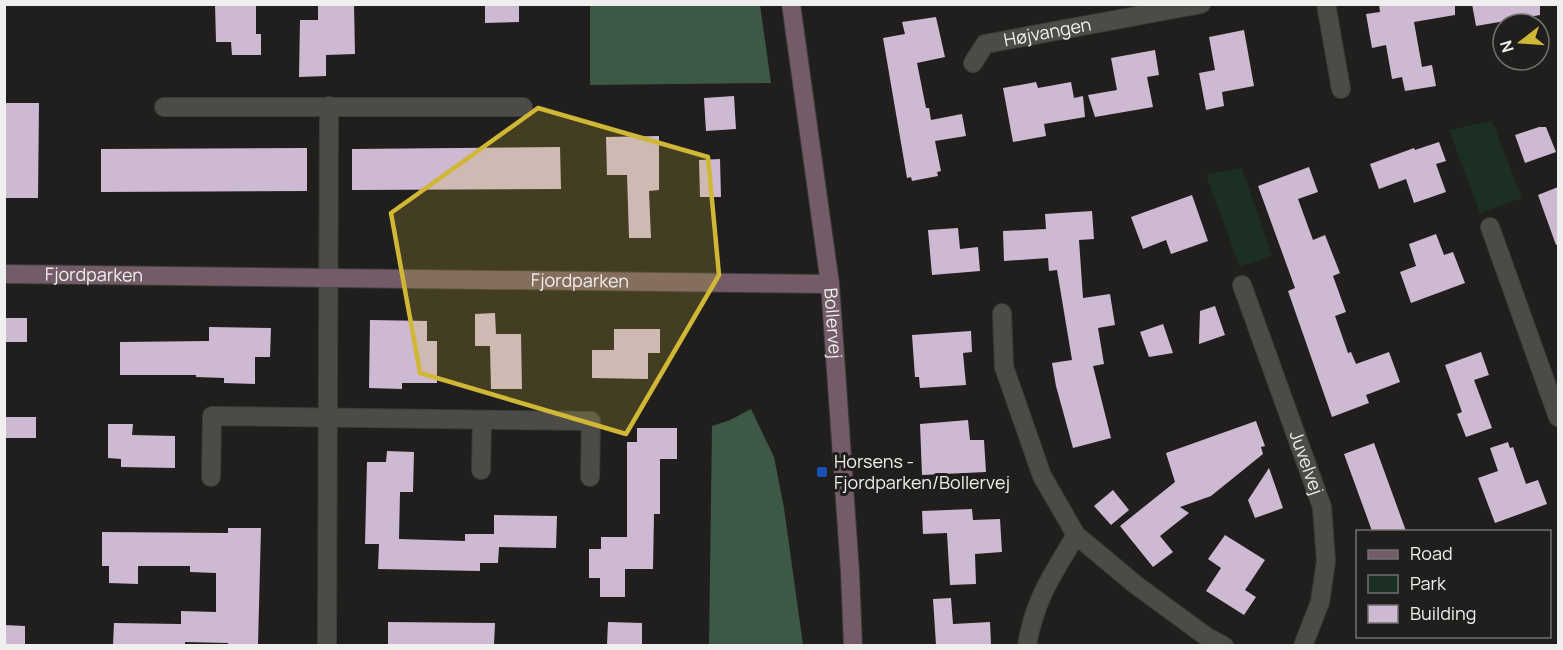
<svg xmlns="http://www.w3.org/2000/svg" width="1563" height="650" viewBox="0 0 1563 650" font-family="Manrope,sans-serif">
  <style>
    .green { fill: #1b2f22 }
    .forest { fill: #3e5846 }
    .building { fill: #ceb9d2 }
    .lines { fill: none; stroke-linecap: round; stroke-linejoin: round }
    .street-casing { stroke: #3c3c3a; stroke-width: 20 }
    .secondary-casing { stroke: #3c3c3a; stroke-width: 20 }
    .street { stroke: #4c4b48; stroke-width: 18 }
    .secondary { stroke: #735c68; stroke-width: 18 }
    .marked { fill: #d1b736; fill-opacity: 0.2; stroke: #d1b736; stroke-width: 4.5; stroke-linejoin: round }
    .transit-dot { fill: #1a4fb4; stroke: #201f1d; stroke-width: 2 }
    .labels { text-anchor: middle; stroke-width: 6; stroke-linejoin: round; paint-order: stroke }
    .street-label { font-size: 18px; fill: #efefed; stroke: #201f1d }
    .poi-label { font-size: 18px; fill: #efefed; stroke: #201f1d; text-anchor: start }
  </style>
  <rect width="100%" height="100%" fill="#201f1d"/>
  <g class="green">
    <polygon points="1492,121 1522,198 1480,213 1449,130"/>
    <polygon points="1242,168 1272,256 1240,267 1206,175"/>
  </g>
  <g class="forest">
    <polygon points="590,5 760,5 771,83 590,85"/>
    <polygon points="751,409 774,457 784,508 803,645 709,645 712,426 730,420"/>
  </g>
  <g class="building">
    <polygon points="215,4 256,4 256,34 261,34 261,55 232,55 231,42 216,42"/>
    <polygon points="318,4 354,4 355,54 326,55 326,76 299,77 300,20 318,20"/>
    <polygon points="485,4 519,4 519,22 485,23"/>
    <polygon points="1379,4 1455,4 1455,15 1414,22 1422,67 1432,65 1436,86 1405,91 1402,77 1392,79 1386,45 1372,48 1366,14 1380,12"/>
    <polygon points="1472,4 1540,4 1540,15 1476,26"/>
    <polygon points="936,17 945,57 917,63 926,108 929,108 931,120 962,114 966,136 935,141 941,171 937,172 938,176 912,181 911,177 907,178 883,38 905,34 902,22"/>
    <polygon points="1244,30 1254,86 1222,92 1224,106 1206,110 1199,73 1215,70 1209,37"/>
    <polygon points="1155,50 1159,75 1147,77 1153,107 1095,117 1088,95 1117,90 1111,58"/>
    <polygon points="1036,82 1038,88 1071,82 1074,98 1083,96 1085,117 1044,124 1046,136 1013,142 1003,88"/>
    <polygon points="734,96 736,129 706,131 704,98"/>
    <polygon points="4,103 39,103 38,198 5,198"/>
    <polygon points="1539,127 1546,127 1556,152 1525,163 1515,135"/>
    <polygon points="659,136 659,190 649,191 651,238 629,238 627,175 607,175 606,137"/>
    <polygon points="1439,142 1446,161 1436,164 1446,192 1414,203 1406,179 1379,189 1370,164 1414,148 1415,150"/>
    <polygon points="560,147 561,189 352,190 352,149"/>
    <polygon points="307,148 307,191 101,192 101,149"/>
    <polygon points="720,159 721,197 700,197 699,160"/>
    <polygon points="1309,167 1318,192 1298,199 1313,240 1325,235 1340,273 1333,276 1346,312 1335,316 1348,353 1351,352 1356,364 1389,352 1400,382 1366,395 1369,403 1332,417 1288,291 1295,288 1258,186"/>
    <polygon points="1558,187 1558,244 1556,245 1538,195"/>
    <polygon points="1192,195 1208,241 1171,254 1166,240 1143,249 1131,217"/>
    <polygon points="1092,211 1094,239 1079,240 1083,298 1110,294 1115,325 1098,328 1104,364 1093,366 1111,438 1073,448 1056,386 1052,363 1072,360 1057,270 1049,271 1048,258 1004,261 1003,231 1046,229 1045,214"/>
    <polygon points="958,228 960,249 978,247 980,271 932,275 928,230"/>
    <polygon points="1436,234 1444,255 1453,252 1465,283 1411,303 1400,272 1416,266 1409,244"/>
    <polygon points="1215,306 1225,335 1199,344 1200,311"/>
    <polygon points="495,313 496,334 521,334 522,389 491,389 490,346 475,346 475,314"/>
    <rect x="4" y="318" width="23" height="24"/>
    <polygon points="370,320 427,321 427,341 437,341 437,383 402,383 402,389 369,388"/>
    <polygon points="1163,324 1173,353 1149,357 1140,332"/>
    <polygon points="209,327 271,328 270,357 255,357 255,384 224,383 224,378 196,377 196,375 120,375 120,342 209,341"/>
    <polygon points="614,329 660,329 660,353 648,353 648,379 592,378 592,350 614,350"/>
    <polygon points="971,331 972,352 963,353 966,385 920,388 919,377 915,377 912,335"/>
    <polygon points="1481,352 1489,375 1474,380 1492,428 1466,437 1457,414 1462,412 1445,365"/>
    <rect x="4" y="417" width="32" height="21"/>
    <polygon points="968,420 970,440 984,440 986,472 922,475 920,424"/>
    <polygon points="1256,421 1265,446 1261,447 1263,454 1211,496 1180,507 1189,513 1160,536 1173,552 1153,567 1120,526 1175,482 1166,453"/>
    <polygon points="108,424 133,424 132,435 175,436 175,468 121,467 121,459 108,458"/>
    <polygon points="637,428 677,428 677,459 660,459 660,514 654,514 653,569 625,569 625,597 600,597 600,578 589,578 589,549 601,549 601,537 627,537 627,442 637,442"/>
    <polygon points="1508,442 1510,448 1513,447 1526,484 1538,480 1547,504 1495,523 1478,478 1498,471 1490,448"/>
    <polygon points="1374,443 1406,531 1372,531 1344,454"/>
    <polygon points="387,451 414,452 413,492 400,492 399,539 465,541 465,534 494,534 494,515 557,516 556,548 499,547 498,563 480,563 480,571 378,569 379,544 365,544 367,462 386,462"/>
    <polygon points="1269,468 1283,508 1255,518 1248,500"/>
    <polygon points="1113,490 1129,510 1111,525 1094,506"/>
    <polygon points="972,509 973,520 1000,519 1002,552 975,554 976,584 950,585 947,533 923,534 922,511"/>
    <polygon points="228,528 261,528 258,645 228,645 228,643 185,642 185,645 113,645 114,623 181,624 181,611 216,612 216,573 190,572 190,566 138,566 138,584 109,583 109,566 102,566 102,532 228,533"/>
    <polygon points="1225,535 1265,560 1245,590 1256,597 1244,615 1206,591 1221,568 1208,559"/>
    <polygon points="951,598 953,624 990,622 991,645 936,645 933,599"/>
    <polygon points="388,622 495,623 494,645 388,645"/>
    <polygon points="608,622 642,623 642,645 607,645"/>
    <polygon points="4,625 25,626 25,645 4,645"/>
  </g>
  <g class="lines">
    <defs>
      <g id="street">
        <polyline points="1326,4 1341,89"/>
        <path id="s1" d="M973 63 985 44 1201 4"/>
        <polyline points="164,107 523,107"/>
        <polyline points="1490,227 1558,417"/>
        <path id="s2" d="M1242 285 1322 507 1326 561 1320 602 1303 646"/>
        <polyline points="1002,313 1004,367 1042,476 1076,535 1136,585 1207,637 1224,646"/>
        <polyline points="481,470 482,420"/>
        <polyline points="211,477 212,416 591,421 590,477"/>
        <polyline points="327,646 329,106"/>
        <path d="M1027 646C1034 600 1053 574 1076 535"/>
      </g>
      <g id="secondary">
        <path id="s3" d="M791 4 830 284 850 572 853 646"/>
        <path id="s4" d="M4 274 830 284"/>
      </g>
    </defs>
    <use href="#street" class="street-casing"/>
    <use href="#secondary" class="secondary-casing"/>
    <use href="#street" class="street"/>
    <use href="#secondary" class="secondary"/>
  </g>
  <path class="marked" d="M538 108 708 157 719 275 626 434 420 373 391 213Z"/>
  <rect class="transit-dot" x="816" y="466" width="12" height="12" rx="3"/>
  <g class="labels">
    <g class="street-label">
      <text dy="6" stroke="none"><textPath href="#s1" startOffset="86">Højvangen</textPath></text>
      <text dy="6" stroke="none"><textPath href="#s4" startOffset="90">Fjordparken</textPath></text>
      <text dy="6" stroke="none"><textPath href="#s4" startOffset="576">Fjordparken</textPath></text>
      <text dy="6" stroke="none"><textPath href="#s3" startOffset="322">Bollervej</textPath></text>
      <text dy="6" stroke="none"><textPath href="#s2" startOffset="189">Juvelvej</textPath></text>
    </g>
    <g class="poi-label">
      <text x="834" y="468">Horsens -<tspan x="834" dy="21">Fjordparken/Bollervej</tspan></text>
    </g>
  </g>
  <rect width="1563" height="650" fill="none" stroke="#efefed" stroke-width="12"/>
  <rect x="1356" y="530" width="195" height="108" fill="#201f1d" stroke="#737270" stroke-width="1.5"/>
  <rect x="1368" y="550" width="30" height="9" fill="#735c68" stroke="#737270" stroke-width="1.5"/>
  <text x="1410" y="560" font-size="18" fill="#efefed">Road</text>
  <rect x="1368" y="575" width="30" height="18" fill="#1b2f22" stroke="#737270" stroke-width="1.5"/>
  <text x="1410" y="590" font-size="18" fill="#efefed">Park</text>
  <rect x="1368" y="605" width="30" height="18" fill="#ceb9d2" stroke="#737270" stroke-width="1.5"/>
  <text x="1410" y="620" font-size="18" fill="#efefed">Building</text>
  <g transform="translate(1521 42) rotate(253)"><circle r="28" fill="#201f1d" stroke="#737270" stroke-width="1.5"/>
  <path d="M0-4.5L10 22L0 15L-10 22Z" fill="#d1b736"/>
  <text y="-9" font-size="16" font-weight="bold" text-anchor="middle" fill="#efefed">N</text>
  </g>
</svg>
